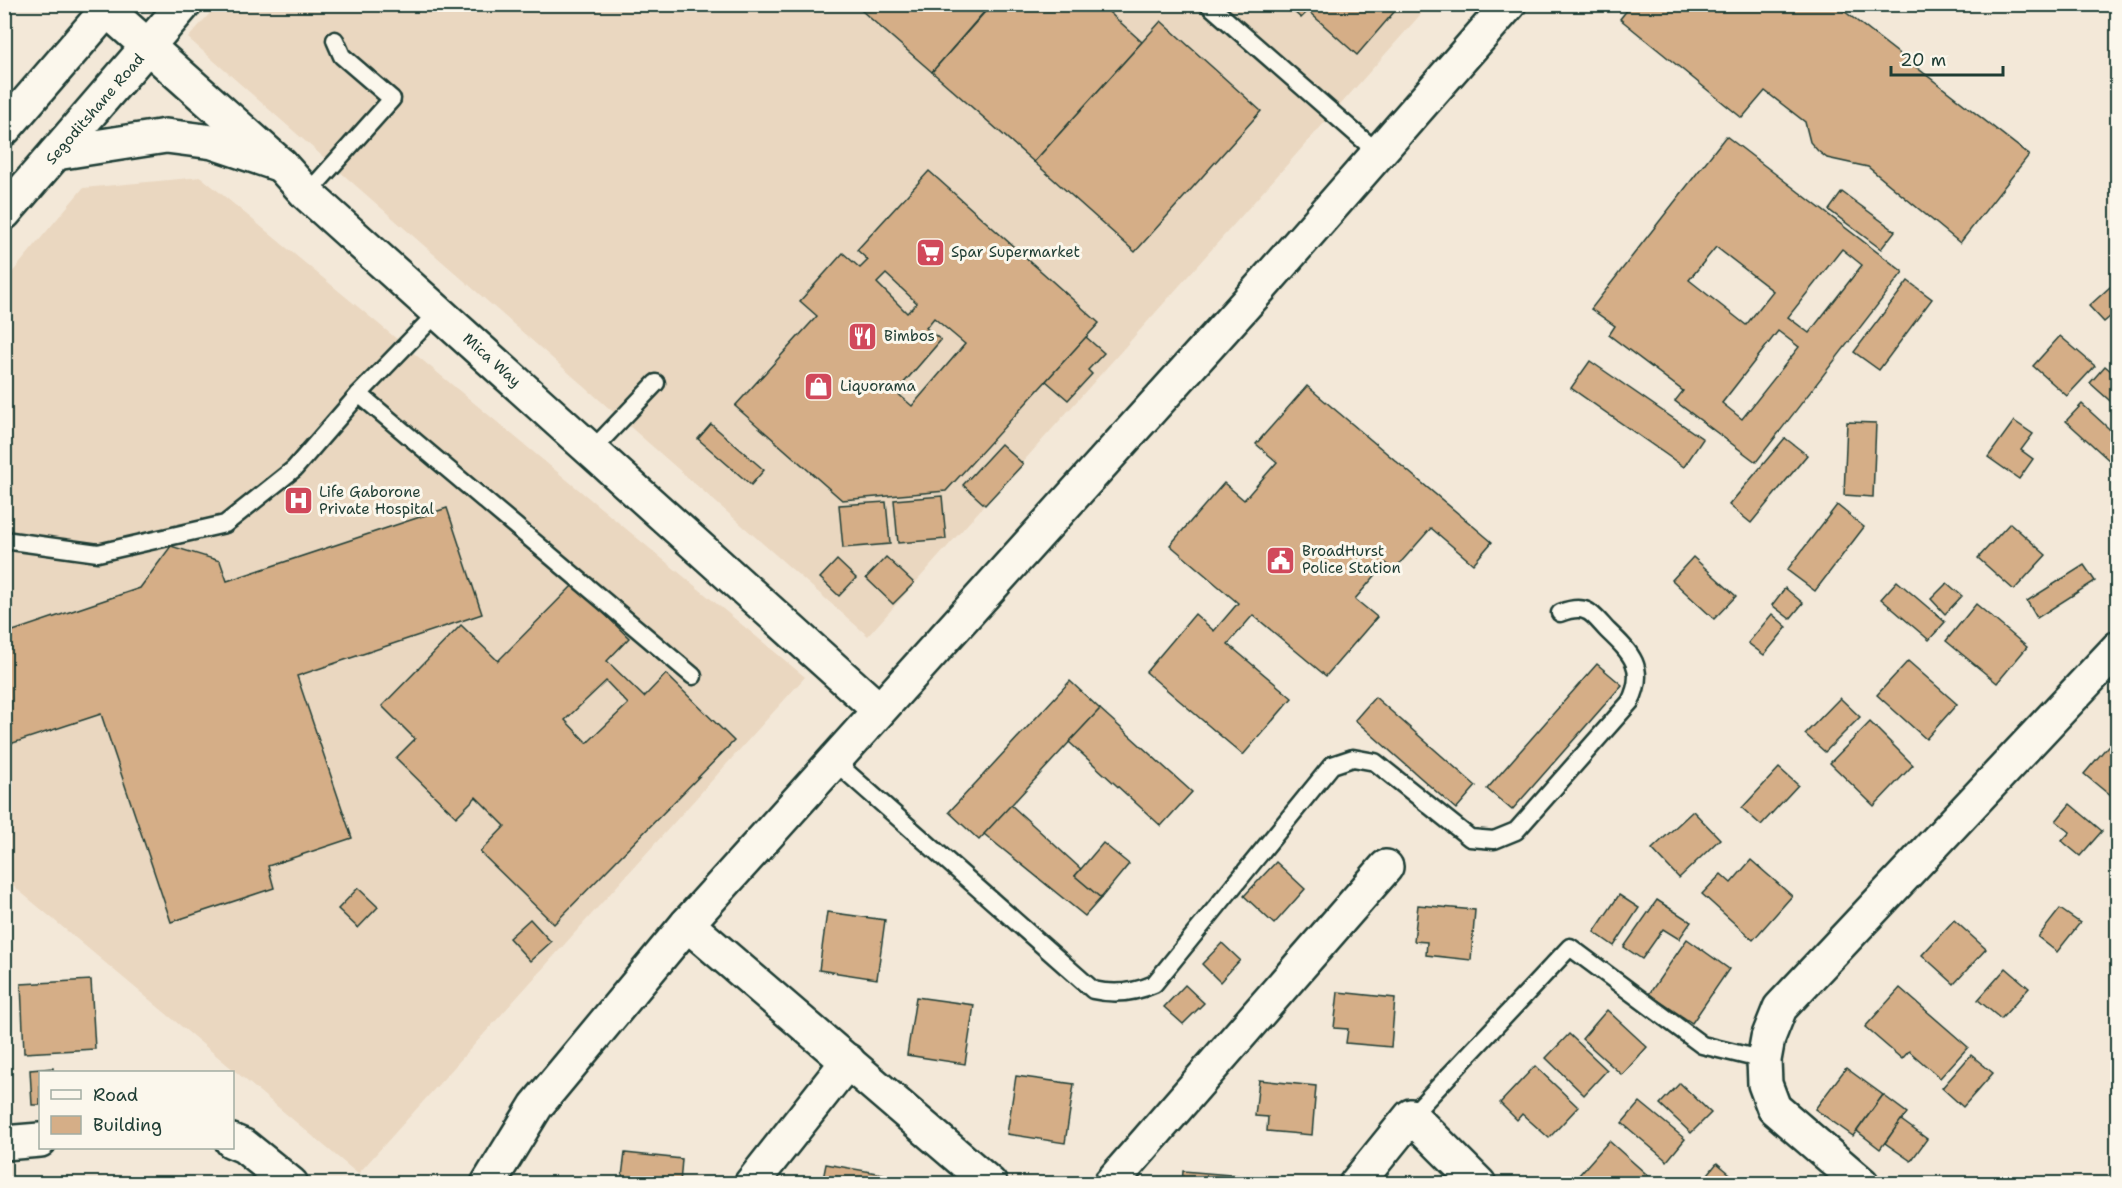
<svg xmlns="http://www.w3.org/2000/svg" width="2122" height="1188" viewBox="0 0 2122 1188" font-family="'Shantell Sans',sans-serif">
  <style>
    .built { fill: #ead7c0 }
    .building { fill: #d5ae87; stroke: #1f3d34; stroke-width: 1.5; fill-rule: evenodd }
    .lines { fill: none; stroke-linecap: round; stroke-linejoin: round }
    .lane-casing { stroke: #1f3d34; stroke-width: 21 }
    .street-casing { stroke: #1f3d34; stroke-width: 38 }
    .secondary-casing { stroke: #1f3d34; stroke-width: 38 }
    .lane { stroke: #fbf7ec; stroke-width: 16 }
    .street { stroke: #fbf7ec; stroke-width: 33 }
    .secondary { stroke: #fbf7ec; stroke-width: 33 }
    .labels { text-anchor: middle; stroke-width: 6; stroke-linejoin: round; paint-order: stroke }
    .street-label { font-size: 15px; fill: #1f3d34; stroke: #fbf7ec }
    .poi-label { font-size: 15px; fill: #1f3d34; stroke: #fbf7ec; text-anchor: start }
  </style>
  <rect width="100%" height="100%" fill="#f3e8d8"/>
  <filter id="ink" filterUnits="userSpaceOnUse"><feTurbulence type="fractalNoise" baseFrequency=".0167" numOctaves="2"/><feDisplacementMap in="SourceGraphic" scale="12" xChannelSelector="R" yChannelSelector="G"/><feConvolveMatrix kernelMatrix="1 2 1 2 8 2 1 2 1" color-interpolation-filters="sRGB"/></filter>
  <g filter="url(#ink)">
    <g class="built">
      <polygon points="218,4 1429,5 868,636 188,38"/>
      <polygon points="201,177 805,677 358,1174 5,879 5,281 83,188"/>
    </g>
    <g class="building">
      <polygon points="854,4 991,4 932,72"/>
      <polygon points="992,4 1100,4 1142,42 1034,162 932,72"/>
      <polygon points="1285,4 1401,4 1357,55 1308,11 1301,18"/>
      <polygon points="1632,4 1835,4 2029,155 1960,243 1868,167 1827,158 1818,151 1810,142 1805,122 1765,91 1742,118 1620,19"/>
      <polygon points="1161,21 1261,111 1135,252 1034,162"/>
      <path d="M1726 136 1903 272 1756 462 1675 401 1683 391 1609 335 1615 326 1591 309ZM1716 247 1773 291 1746 325 1689 280ZM1842 249 1862 265 1809 333 1788 317ZM1778 331 1799 347 1742 419 1722 403Z"/>
      <path d="M929 171 1099 323 946 491 842 500 735 406 817 316 800 301 843 253 860 268 868 260 857 250ZM886 274 917 303 907 313 877 283ZM934 318 965 344 912 406 896 392 941 340 926 328Z"/>
      <polygon points="1842,192 1895,231 1881,249 1829,210"/>
      <polygon points="1908,281 1932,299 1879,370 1854,352"/>
      <polygon points="2110,287 2118,295 2118,310 2104,322 2089,306"/>
      <polygon points="2060,336 2095,366 2067,396 2033,366"/>
      <polygon points="1086,337 1104,353 1088,370 1092,374 1068,400 1046,381"/>
      <polygon points="1590,361 1703,439 1684,467 1571,388"/>
      <polygon points="2105,366 2118,377 2118,408 2090,383"/>
      <polygon points="1307,386 1492,542 1473,564 1431,528 1394,570 1386,563 1355,599 1377,617 1326,676 1253,615 1228,644 1292,698 1243,755 1146,672 1195,614 1214,631 1238,603 1170,545 1224,483 1244,500 1277,462 1256,444"/>
      <polygon points="2082,404 2118,437 2118,455 2111,462 2066,421"/>
      <polygon points="2014,421 2033,434 2021,450 2033,459 2019,479 1988,457"/>
      <polygon points="1847,422 1876,423 1873,497 1844,495"/>
      <polygon points="711,424 764,470 751,485 698,439"/>
      <polygon points="1785,438 1807,455 1751,523 1729,505"/>
      <polygon points="1001,444 1023,464 985,505 963,485"/>
      <polygon points="942,496 946,539 898,543 894,500"/>
      <polygon points="886,502 890,544 843,548 839,505"/>
      <polygon points="1837,505 1864,527 1815,591 1787,570"/>
      <polygon points="447,508 482,614 297,676 352,838 268,866 274,888 171,922 101,714 4,746 4,634 140,588 171,546 220,561 227,581"/>
      <polygon points="2010,523 2046,555 2014,590 1978,558"/>
      <polygon points="886,557 914,583 893,604 866,578"/>
      <polygon points="1693,557 1736,596 1714,619 1672,580"/>
      <polygon points="837,560 856,578 839,596 820,578"/>
      <polygon points="2084,565 2095,581 2037,618 2027,601"/>
      <polygon points="1897,581 1945,622 1929,640 1881,599"/>
      <polygon points="1947,583 1962,596 1945,614 1931,599"/>
      <path d="M574 584 629 638 607 661 644 697 666 674 734 741 554 924 480 852 505 826 476 797 456 817 396 758 415 739 382 706 461 625 498 661ZM606 681 628 704 587 743 565 720Z"/>
      <polygon points="1785,588 1803,603 1790,619 1772,605"/>
      <polygon points="1976,604 2027,647 1997,683 1946,641"/>
      <polygon points="1772,614 1787,627 1764,655 1748,643"/>
      <polygon points="1908,661 1957,704 1926,739 1877,695"/>
      <polygon points="1597,664 1622,685 1512,810 1487,789"/>
      <polygon points="1070,681 1100,709 979,840 949,812"/>
      <polygon points="1375,697 1476,786 1456,809 1355,720"/>
      <polygon points="1840,698 1860,717 1825,752 1805,734"/>
      <polygon points="1100,709 1192,792 1161,826 1069,742"/>
      <polygon points="1870,722 1913,765 1874,806 1830,763"/>
      <polygon points="2118,734 2118,802 2084,774"/>
      <polygon points="1779,768 1798,785 1761,825 1742,808"/>
      <polygon points="2070,804 2102,831 2080,856 2062,841 2070,832 2056,821"/>
      <polygon points="1011,805 1081,869 1075,876 1101,898 1085,916 984,834"/>
      <polygon points="1693,811 1720,839 1679,878 1652,849"/>
      <polygon points="1103,843 1129,864 1101,898 1075,876"/>
      <polygon points="1751,860 1792,896 1753,940 1702,894 1721,874 1731,883"/>
      <polygon points="1276,862 1305,889 1274,924 1244,896"/>
      <polygon points="358,888 378,907 358,928 338,909"/>
      <polygon points="1619,895 1639,908 1614,946 1594,932"/>
      <polygon points="1657,900 1691,922 1679,939 1663,929 1642,959 1624,947"/>
      <polygon points="1418,905 1475,910 1471,960 1426,955 1427,942 1414,941"/>
      <polygon points="2060,909 2080,923 2057,952 2038,937"/>
      <polygon points="827,912 885,920 877,979 819,970"/>
      <polygon points="530,919 551,942 530,961 509,938"/>
      <polygon points="1954,920 1986,949 1954,984 1922,955"/>
      <polygon points="1687,939 1729,969 1692,1023 1649,994"/>
      <polygon points="1222,943 1240,960 1220,982 1202,964"/>
      <polygon points="2006,968 2029,988 2001,1019 1978,1000"/>
      <polygon points="91,980 95,1049 24,1053 21,984"/>
      <polygon points="1185,985 1204,1003 1183,1024 1164,1007"/>
      <polygon points="1900,988 1968,1047 1940,1078 1909,1051 1902,1059 1865,1027"/>
      <polygon points="1338,992 1395,998 1391,1047 1346,1043 1348,1029 1334,1028"/>
      <polygon points="916,997 974,1005 965,1064 907,1055"/>
      <polygon points="1607,1010 1647,1047 1622,1075 1582,1039"/>
      <polygon points="1569,1034 1607,1070 1584,1095 1546,1058"/>
      <polygon points="1971,1055 1993,1073 1963,1107 1942,1088"/>
      <polygon points="1535,1066 1578,1107 1549,1138 1522,1114 1517,1120 1500,1103"/>
      <polygon points="53,1068 53,1072 40,1072 40,1105 32,1105 30,1070"/>
      <polygon points="1846,1068 1883,1095 1853,1136 1815,1109"/>
      <polygon points="1016,1076 1074,1084 1065,1143 1007,1134"/>
      <polygon points="1259,1080 1316,1086 1312,1135 1267,1131 1268,1117 1255,1116"/>
      <polygon points="1680,1083 1711,1113 1691,1133 1660,1104"/>
      <polygon points="1883,1095 1907,1113 1880,1149 1857,1131"/>
      <polygon points="1640,1102 1685,1139 1667,1161 1622,1123"/>
      <polygon points="1901,1120 1927,1139 1911,1161 1885,1143"/>
      <polygon points="1609,1141 1654,1181 1652,1184 1589,1184 1579,1175"/>
      <polygon points="625,1153 682,1159 680,1184 621,1184"/>
      <polygon points="1717,1163 1742,1184 1700,1184"/>
      <polygon points="826,1164 883,1174 881,1184 822,1184"/>
      <polygon points="1183,1171 1242,1176 1241,1184 1182,1184"/>
    </g>
    <g class="lines">
      <defs>
        <g id="lane">
          <polyline points="1208,4 1377,152"/>
          <polyline points="307,194 392,99 342,56 335,40"/>
          <polyline points="359,394 693,676"/>
          <polyline points="592,450 656,383"/>
          <polyline points="4,540 98,553 225,524 294,469 359,394 438,312"/>
          <path d="M833 760 1093 990C1115 995 1134 993 1154 984L1332 765 1353 758 1375 762 1470 838 1494 840 1516 831 1630 702C1647 668 1631 653 1607 630 1602 625 1594 614 1587 611 1579 607 1568 610 1560 613"/>
          <polyline points="1411,1116 1570,947 1702,1045 1764,1060"/>
        </g>
        <g id="street">
          <polyline points="107,10 281,165 307,194 878,709"/>
          <polyline points="687,924 990,1184"/>
          <polyline points="232,1141 244,1146 291,1184"/>
          <polyline points="4,1143 40,1140"/>
          <polyline points="488,1184 536,1106 687,924 1261,287 1509,4"/>
          <polyline points="751,1184 848,1061"/>
          <polyline points="1110,1184 1386,867"/>
          <polyline points="1356,1184 1411,1116 1479,1184"/>
          <polyline points="1862,1184 1774,1108 1765,1084 1764,1060 1768,1038 1780,1008 2118,648"/>
        </g>
        <g id="secondary">
          <polyline points="4,129 112,4"/>
          <polyline points="56,153 166,136 213,142 281,165"/>
          <polyline points="4,213 184,4"/>
        </g>
      </defs>
      <use href="#lane" class="lane-casing"/>
      <use href="#street" class="street-casing"/>
      <use href="#secondary" class="secondary-casing"/>
      <use href="#lane" class="lane"/>
      <use href="#street" class="street"/>
      <use href="#secondary" class="secondary"/>
    </g>
  </g>
  <defs>
    <symbol id="supermarket-square" viewBox="-11 -11 22 22"><rect x="-9" y="-9" width="18" height="18" rx="4" fill="#d1495b" stroke="#fbf7ec"/><path d="M-6-5.5h2.5l.6 2H6L4.5 2H-2.5L-4.4-4H-6ZM-1.5 3.2a1.3 1.3 0 1 0 .1 0ZM3 3.2a1.3 1.3 0 1 0 .1 0Z" fill="#fff"/></symbol>
    <symbol id="restaurant-square" viewBox="-11 -11 22 22"><rect x="-9" y="-9" width="18" height="18" rx="4" fill="#d1495b" stroke="#fbf7ec"/><path d="M-5-6h1v4h1v-4h1v4h1v-4h1v5L-1.5 .5V6h-2V.5L-5-1ZM5-6V6H3V1.5H1.5Q1.5-4 5-6Z" fill="#fff"/></symbol>
    <symbol id="shop-square" viewBox="-11 -11 22 22"><rect x="-9" y="-9" width="18" height="18" rx="4" fill="#d1495b" stroke="#fbf7ec"/><path d="M-5-2.5h2.3a2.7 3.5 0 0 1 5.4 0H5L5.5 6h-11ZM-1.5-2.5h3a1.5 2.3 0 0 0-3 0Z" fill="#fff"/></symbol>
    <symbol id="hospital-square" viewBox="-11 -11 22 22"><rect x="-9" y="-9" width="18" height="18" rx="4" fill="#d1495b" stroke="#fbf7ec"/><path d="M-5-5h3v3.5h4V-5h3V5h-3V1.5h-4V5h-3Z" fill="#fff"/></symbol>
    <symbol id="civic-square" viewBox="-11 -11 22 22"><rect x="-9" y="-9" width="18" height="18" rx="4" fill="#d1495b" stroke="#fbf7ec"/><path d="M-.6-6.5H3V-4.5H.6V-3L4-1V1h2V6H-6V1h2V-1L-.6-3ZM-1.2 2.5V6h2.4V2.5Z" fill="#fff"/></symbol>
  </defs>
  <g fill-rule="evenodd">
    <use href="#supermarket-square" x="914" y="236" width="33" height="33"/>
    <use href="#restaurant-square" x="846" y="320" width="33" height="33"/>
    <use href="#shop-square" x="802" y="370" width="33" height="33"/>
    <use href="#hospital-square" x="282" y="484" width="33" height="33"/>
    <use href="#civic-square" x="1264" y="544" width="33" height="33"/>
  </g>
  <g class="labels">
    <g class="street-label">
      <text transform="translate(95 109) rotate(-49)" y="5">Segoditshane Road</text>
      <text transform="translate(492 360) rotate(42)" y="5">Mica Way</text>
    </g>
    <g class="poi-label">
      <text x="951" y="257">Spar Supermarket</text>
      <text x="884" y="341">Bimbos</text>
      <text x="840" y="391">Liquorama</text>
      <text x="319" y="497">Life Gaborone<tspan x="319" dy="17">Private Hospital</tspan></text>
      <text x="1302" y="556">BroadHurst<tspan x="1302" dy="17">Police Station</tspan></text>
    </g>
  </g>
  <rect width="2122" height="1188" fill="none" stroke="#fbf7ec" stroke-width="24"/>
  <rect x="12" y="12" width="2098" height="1164" fill="none" stroke="#1f3d34" stroke-width="2" filter="url(#ink)"/>
  <rect x="39" y="1071" width="195" height="78" fill="#fbf7ec" stroke="#a3ada2" stroke-width="1.5"/>
  <rect x="51" y="1090" width="30" height="9" fill="#fbf7ec" stroke="#a3ada2" stroke-width="1.5"/>
  <text x="93" y="1101" font-size="18" fill="#1f3d34">Road</text>
  <rect x="51" y="1116" width="30" height="18" fill="#d5ae87" stroke="#a3ada2" stroke-width="1.5"/>
  <text x="93" y="1131" font-size="18" fill="#1f3d34">Building</text>
  <path d="M1891 66v9h112v-9" fill="none" stroke="#1f3d34" stroke-width="3"/>
  <text x="1900" y="66" font-size="18" fill="#1f3d34" stroke="#fbf7ec" stroke-width="4.5" paint-order="stroke">20 m</text>
</svg>
